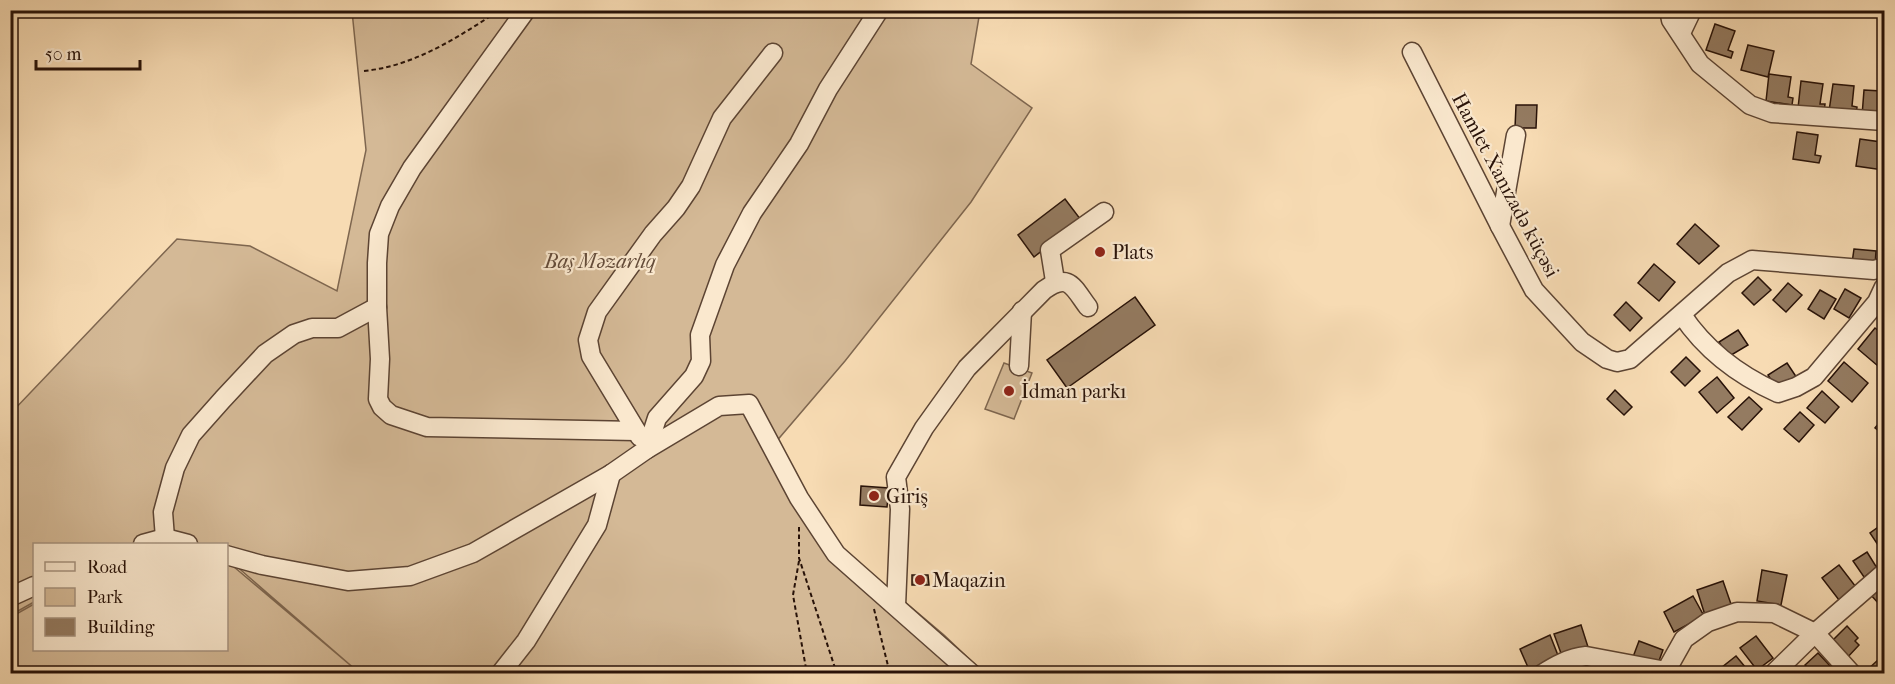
<svg xmlns="http://www.w3.org/2000/svg" width="1895" height="684" viewBox="0 0 1895 684" font-family="'IM FELL French Canon',serif">
  <style>
    .green { fill: #d4b996; stroke: #7e664f; stroke-width: 1.5 }
    .building { fill: #947b61; stroke: #281208; stroke-width: 1.5 }
    .lines { fill: none; stroke-linecap: round; stroke-linejoin: round }
    .minor-casing { stroke: #5c4433; stroke-width: 21 }
    .path { stroke: #281208; stroke-width: 2; stroke-dasharray: 4.5 3; stroke-linecap: butt }
    .minor { stroke: #fae8ce; stroke-width: 18 }
    .poi-dot { fill: #8f2418; stroke: #fae8ce; stroke-width: 2 }
    .labels { text-anchor: middle; stroke-width: 4.5; stroke-linejoin: round; paint-order: stroke }
    .street-label { font-size: 20px; fill: #281208; stroke: #fae8ce }
    .poi-label { font-size: 20px; fill: #281208; stroke: #fae8ce; text-anchor: start }
    .park-label { font-size: 20px; font-style: italic; fill: #644c3a; stroke: #fae8ce }
  </style>
  <rect width="100%" height="100%" fill="#f7dbb3"/>
  <filter id="stains"><feTurbulence type="fractalNoise" baseFrequency=".00333" numOctaves="4"/><feColorMatrix values="0 0 0 0 .2 0 0 0 0 .09 0 0 0 0 .02 0 0 0 .5 -.17"/></filter>
  <radialGradient id="worn" r=".72"><stop offset=".6" stop-color="#630" stop-opacity="0"/><stop offset="1" stop-color="#630" stop-opacity=".3"/></radialGradient>
  <g class="green">
    <polygon points="352,11 980,11 971,64 1032,108 971,202 845,361 775,443 807,519 944,635 984,673 11,673 11,617 34,604 34,650 226,650 227,561 356,670 227,558 226,544 34,544 34,602 11,615 10,414 177,239 250,246 337,291 366,150"/>
    <polygon points="1004,363 1032,373 1014,419 985,409"/>
  </g>
  <g class="building">
    <polygon points="1715,24 1735,31 1728,50 1733,52 1731,58 1706,50"/>
    <polygon points="1748,45 1774,51 1768,77 1741,70"/>
    <polygon points="1769,74 1791,77 1788,97 1793,98 1792,105 1766,101"/>
    <polygon points="1801,81 1823,84 1820,104 1825,104 1824,112 1798,108"/>
    <polygon points="1833,84 1854,86 1852,106 1857,107 1856,114 1829,111"/>
    <polygon points="1864,90 1881,91 1880,105 1884,106 1884,118 1862,116"/>
    <polygon points="1516,105 1537,105 1536,128 1515,128"/>
    <polygon points="1797,132 1818,135 1815,155 1821,156 1819,163 1793,159"/>
    <polygon points="1860,139 1881,142 1878,162 1884,163 1883,170 1856,166"/>
    <polygon points="1065,199 1081,220 1034,257 1018,235"/>
    <polygon points="1695,224 1719,246 1699,264 1677,244"/>
    <polygon points="1854,249 1876,251 1875,266 1852,263"/>
    <polygon points="1654,264 1675,282 1659,301 1638,283"/>
    <polygon points="1758,277 1771,290 1754,305 1742,293"/>
    <polygon points="1788,283 1802,295 1786,312 1773,300"/>
    <polygon points="1845,289 1861,298 1849,318 1834,309"/>
    <polygon points="1820,290 1836,299 1824,319 1808,309"/>
    <polygon points="1135,297 1155,325 1067,388 1047,360"/>
    <polygon points="1626,302 1642,318 1630,331 1614,315"/>
    <polygon points="1875,328 1884,335 1884,359 1878,366 1858,349"/>
    <polygon points="1738,330 1748,345 1728,357 1719,342"/>
    <polygon points="1686,357 1700,371 1685,386 1671,372"/>
    <polygon points="1844,362 1868,383 1852,402 1828,381"/>
    <polygon points="1787,363 1797,378 1777,390 1768,375"/>
    <polygon points="1717,377 1734,398 1717,413 1699,392"/>
    <polygon points="1615,390 1632,407 1624,415 1607,399"/>
    <polygon points="1822,391 1839,407 1825,423 1807,408"/>
    <polygon points="1749,397 1762,409 1742,430 1728,417"/>
    <polygon points="1800,412 1814,425 1799,442 1784,429"/>
    <polygon points="1884,417 1884,435 1875,428"/>
    <polygon points="861,486 889,488 887,507 860,505"/>
    <polygon points="1884,523 1884,554 1870,533"/>
    <polygon points="1867,552 1877,568 1864,577 1853,561"/>
    <polygon points="1839,565 1856,587 1839,600 1822,578"/>
    <polygon points="1762,570 1787,575 1781,605 1757,601"/>
    <polygon points="912,575 928,575 929,585 912,585"/>
    <polygon points="1723,581 1732,607 1705,615 1697,590"/>
    <polygon points="1880,585 1884,590 1884,599 1879,604 1870,594"/>
    <polygon points="1693,596 1704,616 1674,632 1664,612"/>
    <polygon points="1581,625 1588,647 1562,656 1554,634"/>
    <polygon points="1847,626 1858,638 1855,641 1859,645 1846,659 1830,643"/>
    <polygon points="1550,635 1559,658 1530,672 1520,649"/>
    <polygon points="1756,636 1773,658 1757,670 1740,648"/>
    <polygon points="1639,641 1663,650 1657,666 1633,657"/>
    <polygon points="1818,653 1832,668 1826,674 1813,674 1805,665"/>
    <polygon points="1736,656 1751,674 1725,674 1721,668"/>
    <polygon points="1879,659 1884,665 1884,674 1866,674 1865,672"/>
  </g>
  <g class="lines">
    <defs>
      <g id="minor">
        <polyline points="526,10 412,168 390,206 379,234 377,263 377,307 380,359 378,399 382,407 391,415 427,427 636,431"/>
        <polyline points="1669,10 1671,20 1700,64 1750,105 1772,113 1884,121"/>
        <polyline points="1681,33 1692,10"/>
        <polyline points="1412,52 1500,226 1534,290 1582,342 1607,359 1617,362 1630,359 1728,273 1752,260 1874,270 1884,267"/>
        <polyline points="1500,226 1516,135"/>
        <polyline points="1055,281 1050,250 1104,212"/>
        <path d="M1682 315C1706 351 1738 375 1778 393L1796 387 1814 377 1877 302 1884 287"/>
        <polyline points="1019,366 1022,311"/>
        <polyline points="640,437 591,356 588,340 597,312 653,234 676,208 691,186 722,118 773,53"/>
        <polyline points="647,449 657,418 694,376 701,361 700,335 725,265 752,213 799,144 828,89 879,10"/>
        <polyline points="165,538 163,512 175,468 191,435 223,399 265,354 294,334 312,328 338,328 377,307"/>
        <polyline points="143,544 165,538 188,544"/>
        <polyline points="226,555 262,565 348,581 410,576 473,553 611,474 647,449 719,406 749,404 799,498 836,554 972,674"/>
        <polyline points="10,597 34,586"/>
        <path d="M896 606 900 509 896 477 924 428 967 368 1044 290C1069 272 1073 287 1088 307"/>
        <polyline points="500,674 526,641 597,525 611,474"/>
        <path d="M1542 674C1556 665 1569 658 1586 656L1666 671 1684 639 1708 622 1737 612 1774 613 1815 633 1852 674"/>
        <polyline points="1773,674 1815,633 1884,573"/>
      </g>
    </defs>
    <use href="#minor" class="minor-casing"/>
    <g class="path">
      <path d="M364 71C415 66 458 37 500 10"/>
      <polyline points="799,527 799,558 837,674"/>
      <polyline points="799,561 793,595 807,674"/>
      <polyline points="874,609 890,674"/>
    </g>
    <use href="#minor" class="minor"/>
  </g>
  <g class="poi-dot">
    <circle cx="1100" cy="252" r="6"/>
    <circle cx="1009" cy="391" r="6"/>
    <circle cx="874" cy="496" r="6"/>
    <circle cx="920" cy="580" r="6"/>
  </g>
  <g class="labels">
    <g class="street-label">
      <text transform="translate(1506 185) rotate(62)" y="7">Hamlet Xanızadə küçəsi</text>
    </g>
    <g class="poi-label">
      <text x="1112" y="259">Plats</text>
      <text x="1021" y="398">İdman parkı</text>
      <text x="886" y="503">Giriş</text>
      <text x="932" y="587">Maqazin</text>
    </g>
    <g class="park-label">
      <text x="600" y="268">Baş Məzarlıq</text>
    </g>
  </g>
  <rect width="1895" height="684" fill="none" stroke="#f7dbb3" stroke-width="36"/>
  <rect x="12" y="12" width="1871" height="660" fill="none" stroke="#281208" stroke-width="3"/>
  <rect x="18" y="18" width="1859" height="648" fill="none" stroke="#281208" stroke-width="1.5"/>
  <rect x="33" y="543" width="195" height="108" fill="#fae8ce" stroke="#a6927f" stroke-width="1.5"/>
  <rect x="45" y="562" width="30" height="9" fill="#fae8ce" stroke="#a6927f" stroke-width="1.5"/>
  <text x="87" y="573" font-size="18" fill="#281208">Road</text>
  <rect x="45" y="588" width="30" height="18" fill="#d4b996" stroke="#a6927f" stroke-width="1.5"/>
  <text x="87" y="603" font-size="18" fill="#281208">Park</text>
  <rect x="45" y="618" width="30" height="18" fill="#947b61" stroke="#a6927f" stroke-width="1.5"/>
  <text x="87" y="633" font-size="18" fill="#281208">Building</text>
  <path d="M36 60v9h104v-9" fill="none" stroke="#281208" stroke-width="3"/>
  <text x="45" y="60" font-size="18" fill="#281208" stroke="#fae8ce" stroke-width="4.5" paint-order="stroke">50 m</text>
  <rect width="100%" height="100%" filter="url(#stains)"/>
  <rect width="100%" height="100%" fill="url(#worn)"/>
</svg>
